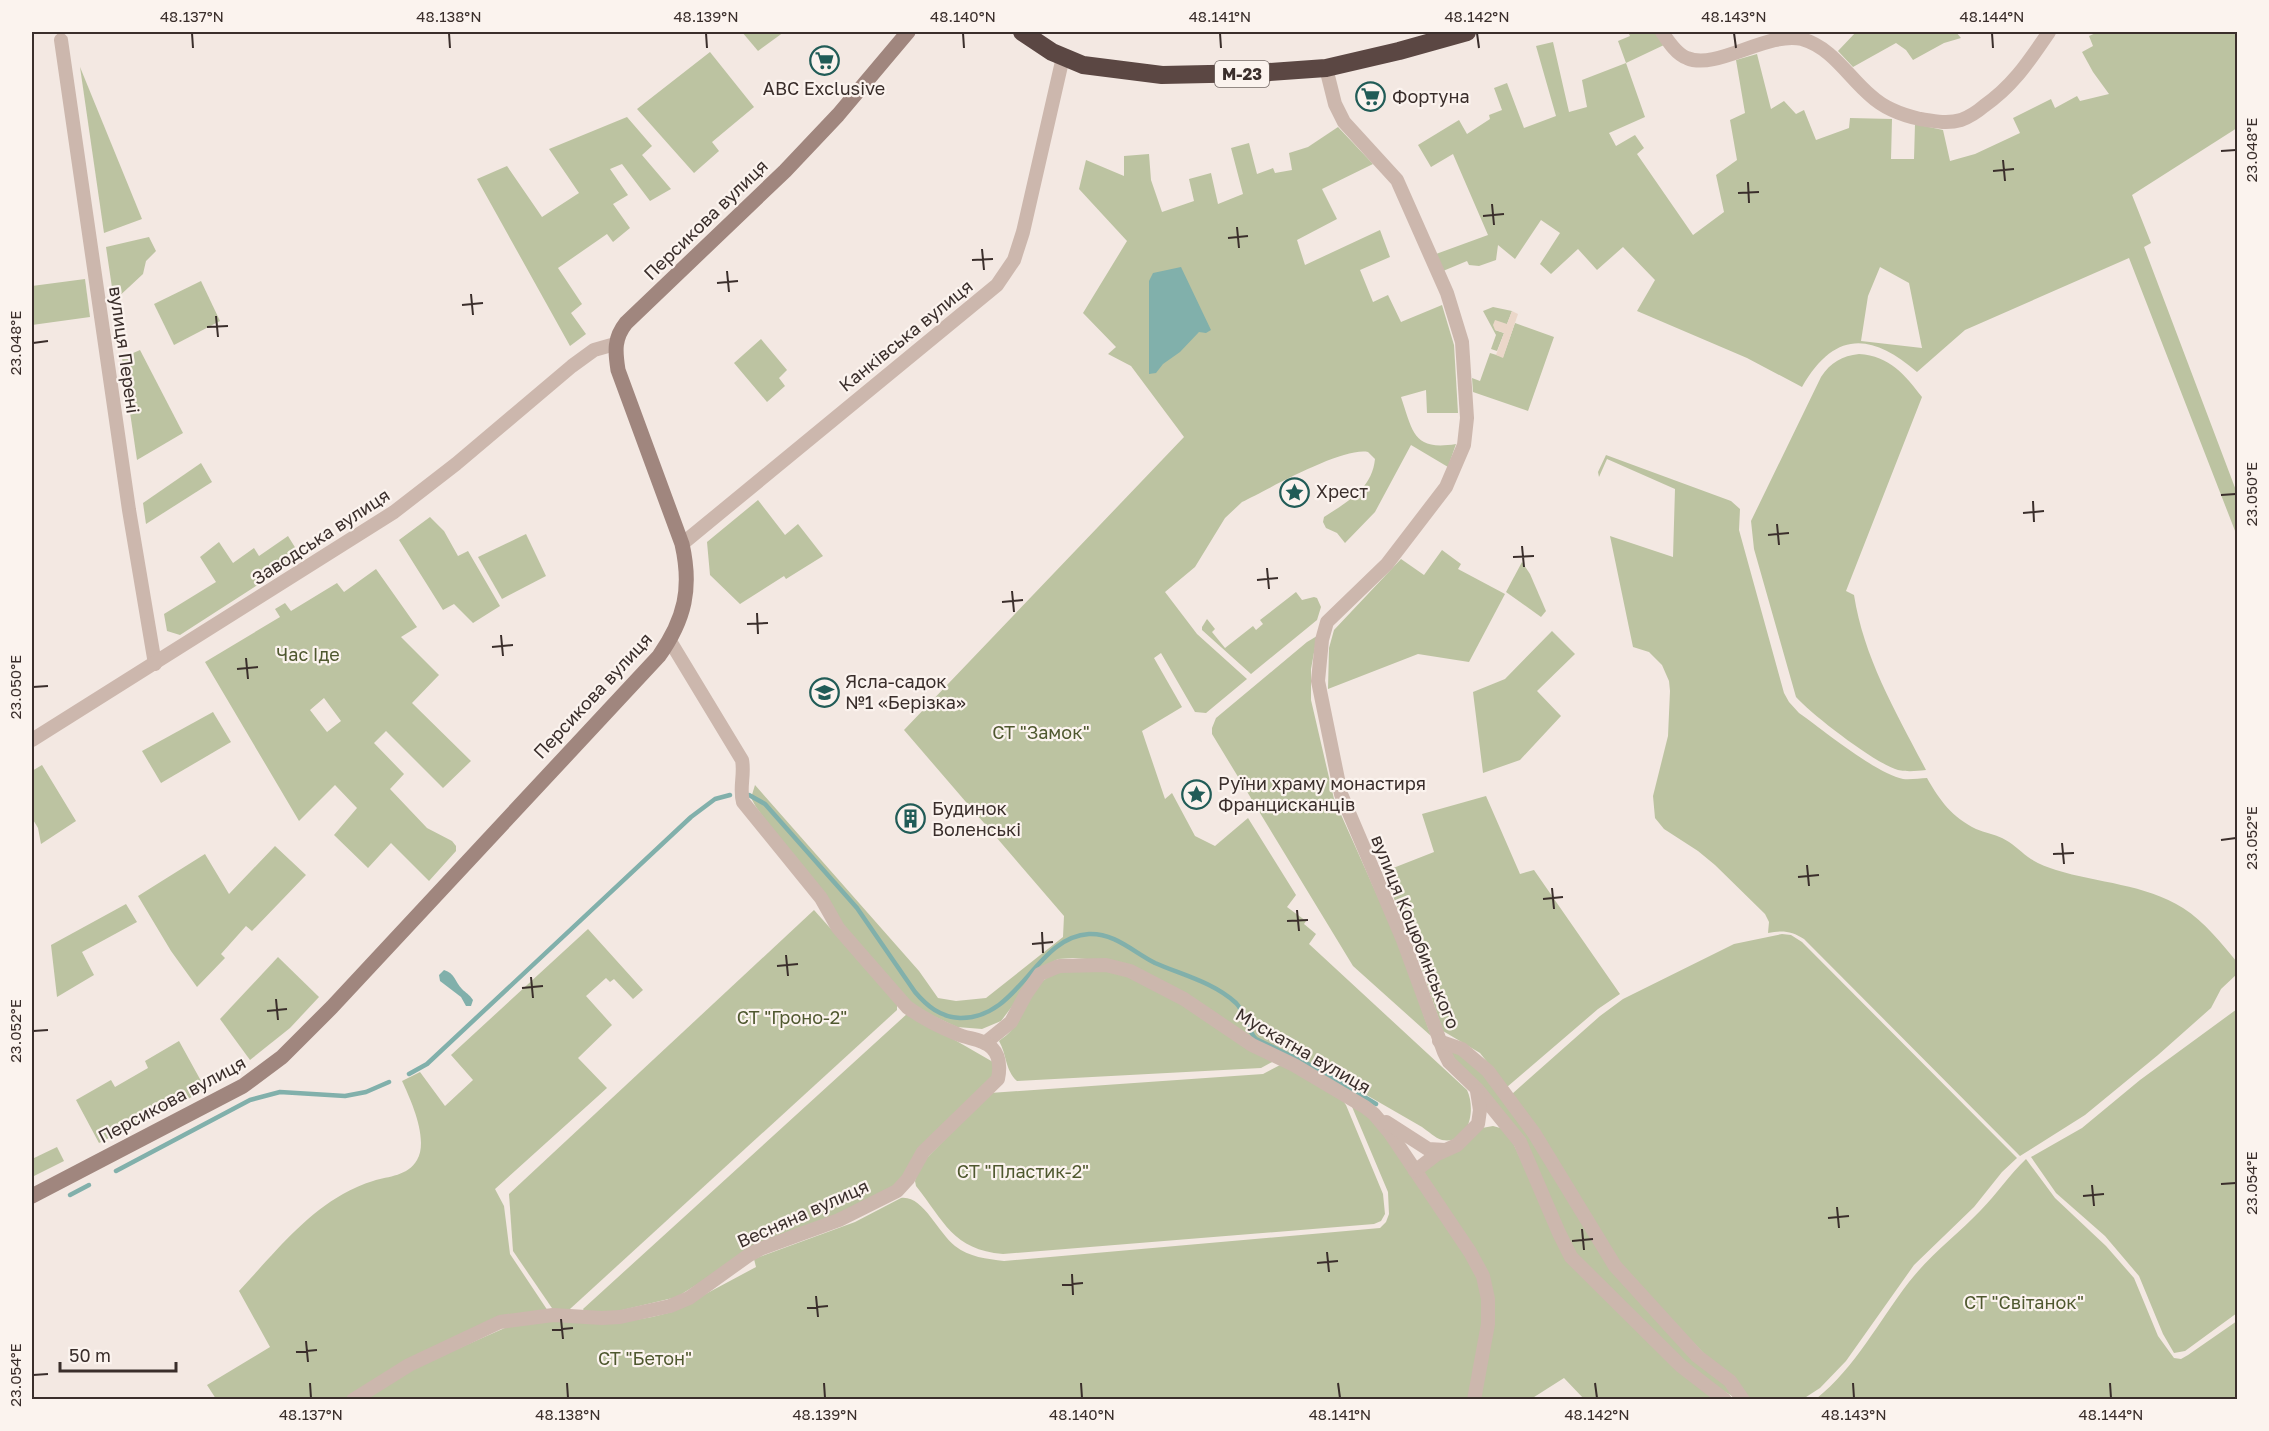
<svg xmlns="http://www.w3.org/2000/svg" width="2269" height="1431" viewBox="0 0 2269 1431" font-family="'Golos Text',sans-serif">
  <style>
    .green { fill: #bcc3a1; fill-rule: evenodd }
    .plaza { fill: #ebd7c9 }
    .water { fill: #81b0ab }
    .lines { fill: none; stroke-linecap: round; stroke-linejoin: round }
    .stream { stroke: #81b0ab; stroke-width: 4.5 }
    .street { stroke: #ccb7ad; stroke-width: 14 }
    .secondary { stroke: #a0867e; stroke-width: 15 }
    .highway { stroke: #5b4743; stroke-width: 18 }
    .ticks { fill: none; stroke: #3a2e2b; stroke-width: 2 }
    .labels { text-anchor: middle; stroke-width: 4.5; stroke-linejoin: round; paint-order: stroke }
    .shield { fill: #fbf3ee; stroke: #746966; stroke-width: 1.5 }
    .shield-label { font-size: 16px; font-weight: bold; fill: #3a2e2b }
    .poi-label { font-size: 18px; fill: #3a2e2b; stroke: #fbf3ee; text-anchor: start }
    .street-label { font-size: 18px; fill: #3a2e2b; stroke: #fbf3ee }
    .park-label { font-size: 18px; fill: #4f582f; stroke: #fbf3ee }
    .neatline { fill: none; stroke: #3a2e2b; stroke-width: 2 }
    .ticks-label { font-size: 15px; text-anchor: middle; fill: #3a2e2b }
  </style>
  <rect width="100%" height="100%" fill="#f3e8e2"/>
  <g class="green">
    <polygon points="742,32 784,32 758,51"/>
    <path d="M1628 32H1656L1664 45 1626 63 1645 117 1609 133 1616 146 1635 135 1644 148 1637 154 1693 235 1724 212 1716 175 1737 160 1730 120 1745 113 1736 60 1757 54 1771 109 1784 101 1796 114 1804 110 1816 140 1849 128 1850 118 1892 119 1891 159H1914L1915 124 1943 130 1950 161 1975 154 2020 133 2013 118 2051 99 2055 108 2077 96 2080 101 2109 94 2093 72 2082 52 2093 46 2089 36 2098 32H2237V128L2132 195 2151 243 2144 247 2237 493V536L2129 258 1965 330 1917 372C1871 332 1834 331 1802 387L1747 358 1637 311 1655 280 1623 247 1597 270 1578 249 1551 274 1540 264 1560 233 1541 220 1515 259 1498 245 1496 260 1479 266 1469 265 1467 261 1443 271 1436 254 1488 235 1453 154 1431 167 1418 145 1459 120 1467 134 1490 119 1489 115 1502 110 1494 88 1507 83 1524 128 1556 116 1536 46 1553 42 1569 112 1587 107 1582 80 1626 63 1618 41 1630 36ZM1880 267 1909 283 1922 348 1861 341 1868 296Z"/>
    <polygon points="1856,32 1956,32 1961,38 1944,43 1913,60 1906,50 1896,43 1853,67 1838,51"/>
    <polygon points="710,52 754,107 712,142 719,151 694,173 637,109"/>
    <polygon points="80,67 142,219 104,233"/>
    <polygon points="627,117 652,146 642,155 671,189 650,201 622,164 610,169 628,195 613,204 630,228 613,242 607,234 558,268 582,304 571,313 586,334 570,346 477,179 507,166 542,217 579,193 549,149"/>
    <path d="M1338 127 1373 164 1322 189 1337 219 1297 240 1305 265 1380 230 1390 257 1360 270 1373 302 1388 295 1401 322 1442 305 1454 345 1458 413H1427L1426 390 1401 397C1413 432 1413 451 1456 444L1448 467 1411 445 1375 512 1345 543 1337 533 1326 528 1323 522 1324 517C1347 502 1372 489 1375 459L1368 452C1342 447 1269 489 1242 502L1225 518 1195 567 1165 592 1197 634 1247 679 1206 713 1195 712 1161 653 1154 658 1182 707 1142 731 1165 799 1172 793 1195 836 1215 846 1248 818 1296 895 1287 907 1306 921 1304 924 1316 934 1309 944 1467 1090C1476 1109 1470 1145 1442 1140 1435 1138 1428 1131 1422 1127L1311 1063 1306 1066 1260 1044 1112 961 1073 958 1058 959 1041 968 1001 1021 982 1029 957 1027 916 1008 844 928 756 807 751 798 755 785 919 971 938 998 956 1001 986 998 1063 937 1064 916 904 730 1184 437 1131 366 1108 354 1116 347 1083 313 1127 241 1079 189 1086 160 1124 176V156L1149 154 1151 180 1162 212 1194 201 1189 179 1211 173 1218 204 1243 194 1231 148 1249 143 1257 174 1273 168 1275 173 1292 170 1289 153 1308 147Z"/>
    <polygon points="149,237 156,251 146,261 143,274 114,301 106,247"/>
    <polygon points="85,279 90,317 32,325 32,286"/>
    <polygon points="201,281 220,321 174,345 154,304"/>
    <polygon points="1493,307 1512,311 1507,324 1495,330 1504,333 1497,351 1491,349 1496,335 1483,311"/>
    <polygon points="1515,323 1554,337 1528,411 1473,392 1472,378 1480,381 1490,353 1503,357"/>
    <polygon points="761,339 787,370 779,378 785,386 767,402 734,363"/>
    <polygon points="140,350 183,433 137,460 122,358"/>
    <path d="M1859 354C1890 356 1905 375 1922 397L1846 591 1854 595C1864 659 1897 714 1926 770 1916 771 1908 772 1898 770 1876 764 1812 715 1796 697L1754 549 1751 521 1821 377C1831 362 1842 356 1859 354Z"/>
    <path d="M1606 455 1731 501 1740 509 1739 530 1784 693 1789 702 1799 713C1823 730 1877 774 1903 779 1911 780 1920 778 1927 778 1940 801 1952 817 1976 829 1985 833 1994 834 2002 838 2012 843 2019 850 2028 857 2036 863 2047 867 2056 870 2098 883 2145 884 2183 908 2205 922 2221 943 2237 962V974L2221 989 2211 1008 2158 1055 2085 1115 2020 1156 1804 939C1792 931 1782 930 1768 933L1769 922 1765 914 1715 865 1698 851 1664 829 1655 818 1653 796 1668 736 1670 691 1669 681 1662 665 1649 652 1633 647 1610 536 1673 557 1675 489 1607 459 1599 477 1598 472Z"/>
    <polygon points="201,463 212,482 146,524 143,503"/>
    <polygon points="758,500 785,535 798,524 823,556 786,579 784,576 740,604 710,575 707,542"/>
    <polygon points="430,517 444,531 458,556 468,551 500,606 473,623 454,604 443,610 399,540"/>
    <polygon points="526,534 546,576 502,599 478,557"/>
    <polygon points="288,536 301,557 180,635 167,631 164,614 216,582 200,557 219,542 233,563 254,548 259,556"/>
    <polygon points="1442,550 1461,564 1458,569 1505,594 1469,662 1418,654 1328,689 1329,648 1334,630 1401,559 1424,575"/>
    <polygon points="1522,562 1530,574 1546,611 1541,617 1506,592"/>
    <path d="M376 569 417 627 401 637 439 675 412 703 471 761 443 788 386 731 374 743 404 774 390 789 427 828 452 841 456 846V851L429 881 391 843 368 868 334 835 357 808 335 785 299 821 205 662 280 617 275 609 285 603 291 611 337 583 344 592ZM324 698 341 721 327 732 310 710Z"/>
    <polygon points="1296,592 1302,600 1314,597 1317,598 1321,607 1317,620 1251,674 1202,630 1202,627 1207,619 1215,629 1212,632 1225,648 1253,626 1256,630 1263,624 1260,620"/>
    <polygon points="1552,631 1575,654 1537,691 1561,716 1520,760 1483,773 1473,692 1505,679"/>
    <polygon points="1317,636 1311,669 1311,700 1334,799 1398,942 1431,1036 1353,966 1212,734 1212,728 1216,718 1307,642"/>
    <polygon points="213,712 231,742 161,783 142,751"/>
    <polygon points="42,765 76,821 41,844 38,828 32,818 32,771"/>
    <polygon points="1486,796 1520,874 1534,870 1620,994 1598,1009 1507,1087 1480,1053 1443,1031 1416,952 1383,872 1434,852 1422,814"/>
    <polygon points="275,846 306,875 252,931 246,926 221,954 225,958 197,987 171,951 138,896 205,854 229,894"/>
    <polygon points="126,904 137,922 82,952 94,975 57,997 51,945"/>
    <polygon points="814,910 897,1003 897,1010 570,1309 554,1311 513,1251 509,1194"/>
    <path d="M588 929 643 990 633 999 614 979 610 982 606 978 586 996 612 1025 578 1058 607 1088 495 1189 504 1206 510 1254 548 1311 508 1316 347 1399H216L207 1385 270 1347 239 1291C271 1257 302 1217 343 1194 352 1189 363 1184 373 1181 389 1176 408 1176 417 1160 429 1140 411 1100 402 1081L420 1072 445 1106 473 1080 451 1055Z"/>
    <polygon points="1782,934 1791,935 1802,942 2017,1158 2002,1172 1974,1207 1914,1265 1846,1361 1820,1388 1803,1399 1748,1399 1622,1269 1512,1094 1600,1016 1623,999 1734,944"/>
    <polygon points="278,957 319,997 290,1028 250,1060 220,1019"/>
    <path d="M1061 970 1118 972 1162 992 1274 1061 1261 1068 1017 1081C1005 1070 1007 1055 999 1041 1004 1037 1010 1033 1013 1028 1031 1002 1029 984 1061 970Z"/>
    <polygon points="2237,1009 2237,1313 2185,1351 2174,1353 2163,1334 2139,1276 2105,1236 2056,1193 2031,1157 2082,1128 2140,1080"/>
    <polygon points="908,1013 993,1062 993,1076 896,1187 723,1268 677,1297 614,1312 586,1314 583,1309"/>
    <polygon points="179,1041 206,1090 99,1143 76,1100 111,1080 115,1087 148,1068 145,1061"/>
    <polygon points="1450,1050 1471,1058 1531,1134 1600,1249 1720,1377 1737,1399 1697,1375 1574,1254 1529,1152 1455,1062"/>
    <path d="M1282 1064 1341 1098 1346 1105 1383 1194 1385 1214 1381 1221 1374 1224 1003 1254C953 1250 944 1221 916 1186L915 1181 919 1166 990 1093 1263 1074Z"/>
    <path d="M1350 1102 1379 1123 1466 1250 1485 1299 1471 1399 359 1400 421 1365 507 1327 532 1322 635 1320 652 1317 672 1312 756 1267 754 1259 855 1222 901 1198C923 1195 938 1233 955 1246 969 1257 987 1259 1004 1261L1380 1228 1386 1222 1389 1214 1388 1192Z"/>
    <polygon points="1493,1126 1504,1129 1509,1134 1555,1235 1716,1399 1584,1399 1564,1378 1531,1399 1479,1399 1491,1300 1421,1172 1482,1128"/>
    <polygon points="57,1147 64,1161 32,1177 32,1159"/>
    <path d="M2026 1159 2055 1198 2106 1246 2134 1278 2158 1336 2174 1358 2181 1359 2188 1355 2237 1321V1399H1816C1856 1367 1878 1322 1909 1282 1930 1255 1958 1234 1981 1210 1997 1194 2009 1175 2026 1159Z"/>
  </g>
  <polygon class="plaza" points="1512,311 1518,314 1503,358 1496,355 1504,333 1495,330 1493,325 1495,320 1507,324"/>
  <g class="water">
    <polygon points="1181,267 1211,330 1206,333 1199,332 1180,352 1163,364 1156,373 1149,374 1149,281 1153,273"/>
    <path d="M444 970C455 973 455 982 462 989 466 993 469 994 473 1000L471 1006H466L461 997 440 981 439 975Z"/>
  </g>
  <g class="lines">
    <g class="stream">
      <path d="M749 795 765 804 857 908 915 992C927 1006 940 1017 960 1018 1020 1019 1035 937 1089 934 1115 933 1133 952 1155 963 1182 975 1213 982 1236 1003 1246 1013 1246 1029 1256 1039L1314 1067 1376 1104"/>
      <polyline points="409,1074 427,1064 691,817 715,799 730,795"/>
      <polyline points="116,1171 250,1100 280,1092 345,1096 366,1092 389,1082"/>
      <polyline points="70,1195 89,1185"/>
    </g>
    <g class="street">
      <path d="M1662 32C1668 41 1676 54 1687 58 1716 71 1767 31 1802 39 1833 48 1848 77 1871 96 1885 109 1902 115 1920 119 1933 121 1947 124 1961 120 1969 117 1977 112 1984 106 2014 85 2029 61 2049 32"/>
      <polyline points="61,40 129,510 155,664"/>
      <polyline points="1326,68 1335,104 1344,122 1397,180 1447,293 1462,342 1467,418 1464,445 1446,487 1387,564 1327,622 1322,640 1318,681 1341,794 1403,940 1444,1052 1449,1062 1477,1089 1520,1142 1559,1233 1571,1257 1681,1366 1725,1400"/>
      <polyline points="682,544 997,285 1014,260 1023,232 1063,57"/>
      <polyline points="32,740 394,512 456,464 572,366 594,350 615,344"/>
      <polyline points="1439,1041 1462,1049 1488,1071 1534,1133 1615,1266 1697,1356 1730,1381 1743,1400"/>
      <polyline points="985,1043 1011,1022 1026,994 1040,974 1059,966 1106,965 1130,971 1184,999 1252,1045 1294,1065 1365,1107 1374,1114 1390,1133 1470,1252 1483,1276 1488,1299 1488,1324 1474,1400"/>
      <polyline points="1386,1122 1428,1149 1445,1150"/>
      <polyline points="1415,1171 1437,1154 1457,1145 1478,1124 1480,1110 1477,1091"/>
      <path d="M353 1400 409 1365 500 1322 553 1315 602 1318 620 1317 670 1306 689 1298 749 1255 760 1249 839 1220 897 1191 908 1179 923 1152 998 1079C1000 1069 1000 1056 992 1048 984 1039 968 1039 957 1034 940 1027 922 1018 907 1007L838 928 821 898 743 802C739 788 745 774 742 760L670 641"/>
    </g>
    <path class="secondary" d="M32 1196 243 1086 282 1057 332 1007 659 656C685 619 692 588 682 544L618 370C615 351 614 338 626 323L785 171 838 115 908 32"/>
    <polyline class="highway" points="1022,32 1052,52 1083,65 1162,75 1256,73 1326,68 1399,51 1467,32"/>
  </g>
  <path class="ticks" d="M192 33 193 48M449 33 450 48M706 33 707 48M963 33 964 48M1220 33 1221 48M1477 33 1479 48M1734 33 1736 48M1992 33 1993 48M2221 151 2236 150M2003 160 2005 181M1993 171 2014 169M1748 182 1749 203M1738 193 1759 192M1492 204 1494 225M1483 216 1504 214M1237 227 1239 248M1228 238 1248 236M982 249 984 270M972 260 993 259M727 271 729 292M717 283 738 281M471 294 473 315M462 305 483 303M216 316 218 337M207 327 228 326M33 343 48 341M2221 495 2236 494M2033 501 2034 522M2023 513 2044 511M1777 524 1779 545M1768 535 1789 533M1522 546 1524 567M1513 557 1534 556M1267 568 1269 589M1257 580 1278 578M1012 591 1014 612M1002 602 1023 600M757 613 758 634M747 624 768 623M501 635 503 656M492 647 513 645M246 658 248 679M237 669 258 667M33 687 48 686M2221 840 2236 838M2062 843 2064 864M2053 854 2074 853M1807 865 1809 886M1798 877 1819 875M1552 888 1554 909M1543 899 1563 897M1297 910 1299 931M1287 921 1308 920M1042 932 1043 953M1032 944 1053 942M786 955 788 976M777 966 798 964M531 977 533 998M522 988 543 986M276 999 278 1020M267 1011 287 1009M33 1031 48 1030M2221 1184 2236 1183M2092 1185 2094 1206M2083 1196 2104 1194M1837 1207 1839 1228M1828 1218 1849 1216M1582 1229 1584 1250M1572 1241 1593 1239M1327 1252 1329 1272M1317 1263 1338 1261M1072 1274 1073 1295M1062 1285 1083 1283M816 1296 818 1317M807 1308 828 1306M561 1319 563 1339M552 1330 573 1328M306 1341 308 1362M296 1352 317 1350M33 1375 48 1374M310 1383 311 1398M567 1383 568 1398M824 1383 825 1398M1081 1383 1082 1398M1338 1383 1340 1398M1595 1383 1597 1398M1853 1383 1854 1398M2110 1383 2111 1398"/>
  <defs>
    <symbol id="supermarket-ring" viewBox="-11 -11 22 22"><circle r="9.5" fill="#fbf3ee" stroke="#215c57" stroke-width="1.5"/><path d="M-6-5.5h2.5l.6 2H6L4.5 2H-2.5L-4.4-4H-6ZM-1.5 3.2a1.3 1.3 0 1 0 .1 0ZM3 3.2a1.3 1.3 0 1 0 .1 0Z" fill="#215c57"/></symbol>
    <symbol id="sight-ring" viewBox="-11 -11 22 22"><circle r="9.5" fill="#fbf3ee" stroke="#215c57" stroke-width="1.5"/><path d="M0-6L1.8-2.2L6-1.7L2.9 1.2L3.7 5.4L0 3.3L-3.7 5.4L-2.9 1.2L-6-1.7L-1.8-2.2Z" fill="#215c57"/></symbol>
    <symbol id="school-ring" viewBox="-11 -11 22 22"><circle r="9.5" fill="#fbf3ee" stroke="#215c57" stroke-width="1.5"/><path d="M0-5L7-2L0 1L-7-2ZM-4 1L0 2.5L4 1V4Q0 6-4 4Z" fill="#215c57"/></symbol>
    <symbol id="building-ring" viewBox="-11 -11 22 22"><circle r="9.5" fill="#fbf3ee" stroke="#215c57" stroke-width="1.5"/><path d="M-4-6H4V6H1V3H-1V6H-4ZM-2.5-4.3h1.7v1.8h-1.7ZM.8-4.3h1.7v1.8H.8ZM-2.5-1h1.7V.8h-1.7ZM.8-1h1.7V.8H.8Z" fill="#215c57"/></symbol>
  </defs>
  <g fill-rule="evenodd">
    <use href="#supermarket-ring" x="808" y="44" width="33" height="33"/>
    <use href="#supermarket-ring" x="1354" y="80" width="33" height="33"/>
    <use href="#sight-ring" x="1278" y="476" width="33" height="33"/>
    <use href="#school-ring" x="808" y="676" width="33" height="33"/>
    <use href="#sight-ring" x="1180" y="778" width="33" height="33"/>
    <use href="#building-ring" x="894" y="802" width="33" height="33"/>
  </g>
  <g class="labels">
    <rect class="shield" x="1215" y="61" width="54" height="26" rx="4.5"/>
    <g class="shield-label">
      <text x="1242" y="80">М-23</text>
    </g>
    <g class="poi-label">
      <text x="824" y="95" text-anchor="middle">ABC Exclusive</text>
      <text x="1392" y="103">Фортуна</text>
      <text x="1316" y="498">Хрест</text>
      <text x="845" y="688">Ясла-садок<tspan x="845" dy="21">№1 «Берізка»</tspan></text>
      <text x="1218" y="790">Руїни храму монастиря<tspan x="1218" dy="21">Францисканців</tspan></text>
      <text x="932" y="815">Будинок<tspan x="932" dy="21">Воленські</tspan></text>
    </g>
    <g class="street-label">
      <text transform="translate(706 220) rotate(-44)" y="6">Персикова вулиця</text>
      <text transform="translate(906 336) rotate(-39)" y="6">Канківська вулиця</text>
      <text transform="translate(124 350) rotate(82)" y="6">вулиця Перені</text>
      <text transform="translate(321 537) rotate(-33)" y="6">Заводська вулиця</text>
      <text transform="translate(593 696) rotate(-47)" y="6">Персикова вулиця</text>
      <text transform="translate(1415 932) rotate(68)" y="6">вулиця Коцюбинського</text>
      <text transform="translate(1303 1051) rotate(30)" y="6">Мускатна вулиця</text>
      <text transform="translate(172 1100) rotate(-28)" y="6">Персикова вулиця</text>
      <text transform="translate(803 1214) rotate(-24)" y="6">Весняна вулиця</text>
    </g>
    <g class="park-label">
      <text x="308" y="661">Час Іде</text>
      <text x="1041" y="739">СТ "Замок"</text>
      <text x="792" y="1024">СТ "Гроно-2"</text>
      <text x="1023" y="1178">СТ "Пластик-2"</text>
      <text x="2024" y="1309">СТ "Світанок"</text>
      <text x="645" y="1365">СТ "Бетон"</text>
    </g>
  </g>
  <rect width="2269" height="1431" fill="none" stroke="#fbf3ee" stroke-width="66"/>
  <path d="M60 1362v9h116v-9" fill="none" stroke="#3a2e2b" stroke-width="3"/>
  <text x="69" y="1362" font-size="18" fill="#3a2e2b" stroke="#fbf3ee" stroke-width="4.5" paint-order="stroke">50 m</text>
  <rect x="33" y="33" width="2203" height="1365" class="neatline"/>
  <g class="ticks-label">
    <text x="192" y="22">48.137°N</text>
    <text x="449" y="22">48.138°N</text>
    <text x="706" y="22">48.139°N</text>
    <text x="963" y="22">48.140°N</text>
    <text x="1220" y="22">48.141°N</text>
    <text x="1477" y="22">48.142°N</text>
    <text x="1734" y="22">48.143°N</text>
    <text x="1992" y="22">48.144°N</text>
    <text transform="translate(2252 150) rotate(-90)" y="5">23.048°E</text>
    <text transform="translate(16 343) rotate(-90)" y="5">23.048°E</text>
    <text transform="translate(2252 494) rotate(-90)" y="5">23.050°E</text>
    <text transform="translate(16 687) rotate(-90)" y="5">23.050°E</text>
    <text transform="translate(2252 838) rotate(-90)" y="5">23.052°E</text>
    <text transform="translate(16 1031) rotate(-90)" y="5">23.052°E</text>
    <text transform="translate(2252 1183) rotate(-90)" y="5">23.054°E</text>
    <text transform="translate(16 1375) rotate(-90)" y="5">23.054°E</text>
    <text x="311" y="1420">48.137°N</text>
    <text x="568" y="1420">48.138°N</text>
    <text x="825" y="1420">48.139°N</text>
    <text x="1082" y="1420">48.140°N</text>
    <text x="1340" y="1420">48.141°N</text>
    <text x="1597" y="1420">48.142°N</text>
    <text x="1854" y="1420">48.143°N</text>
    <text x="2111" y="1420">48.144°N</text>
  </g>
</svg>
